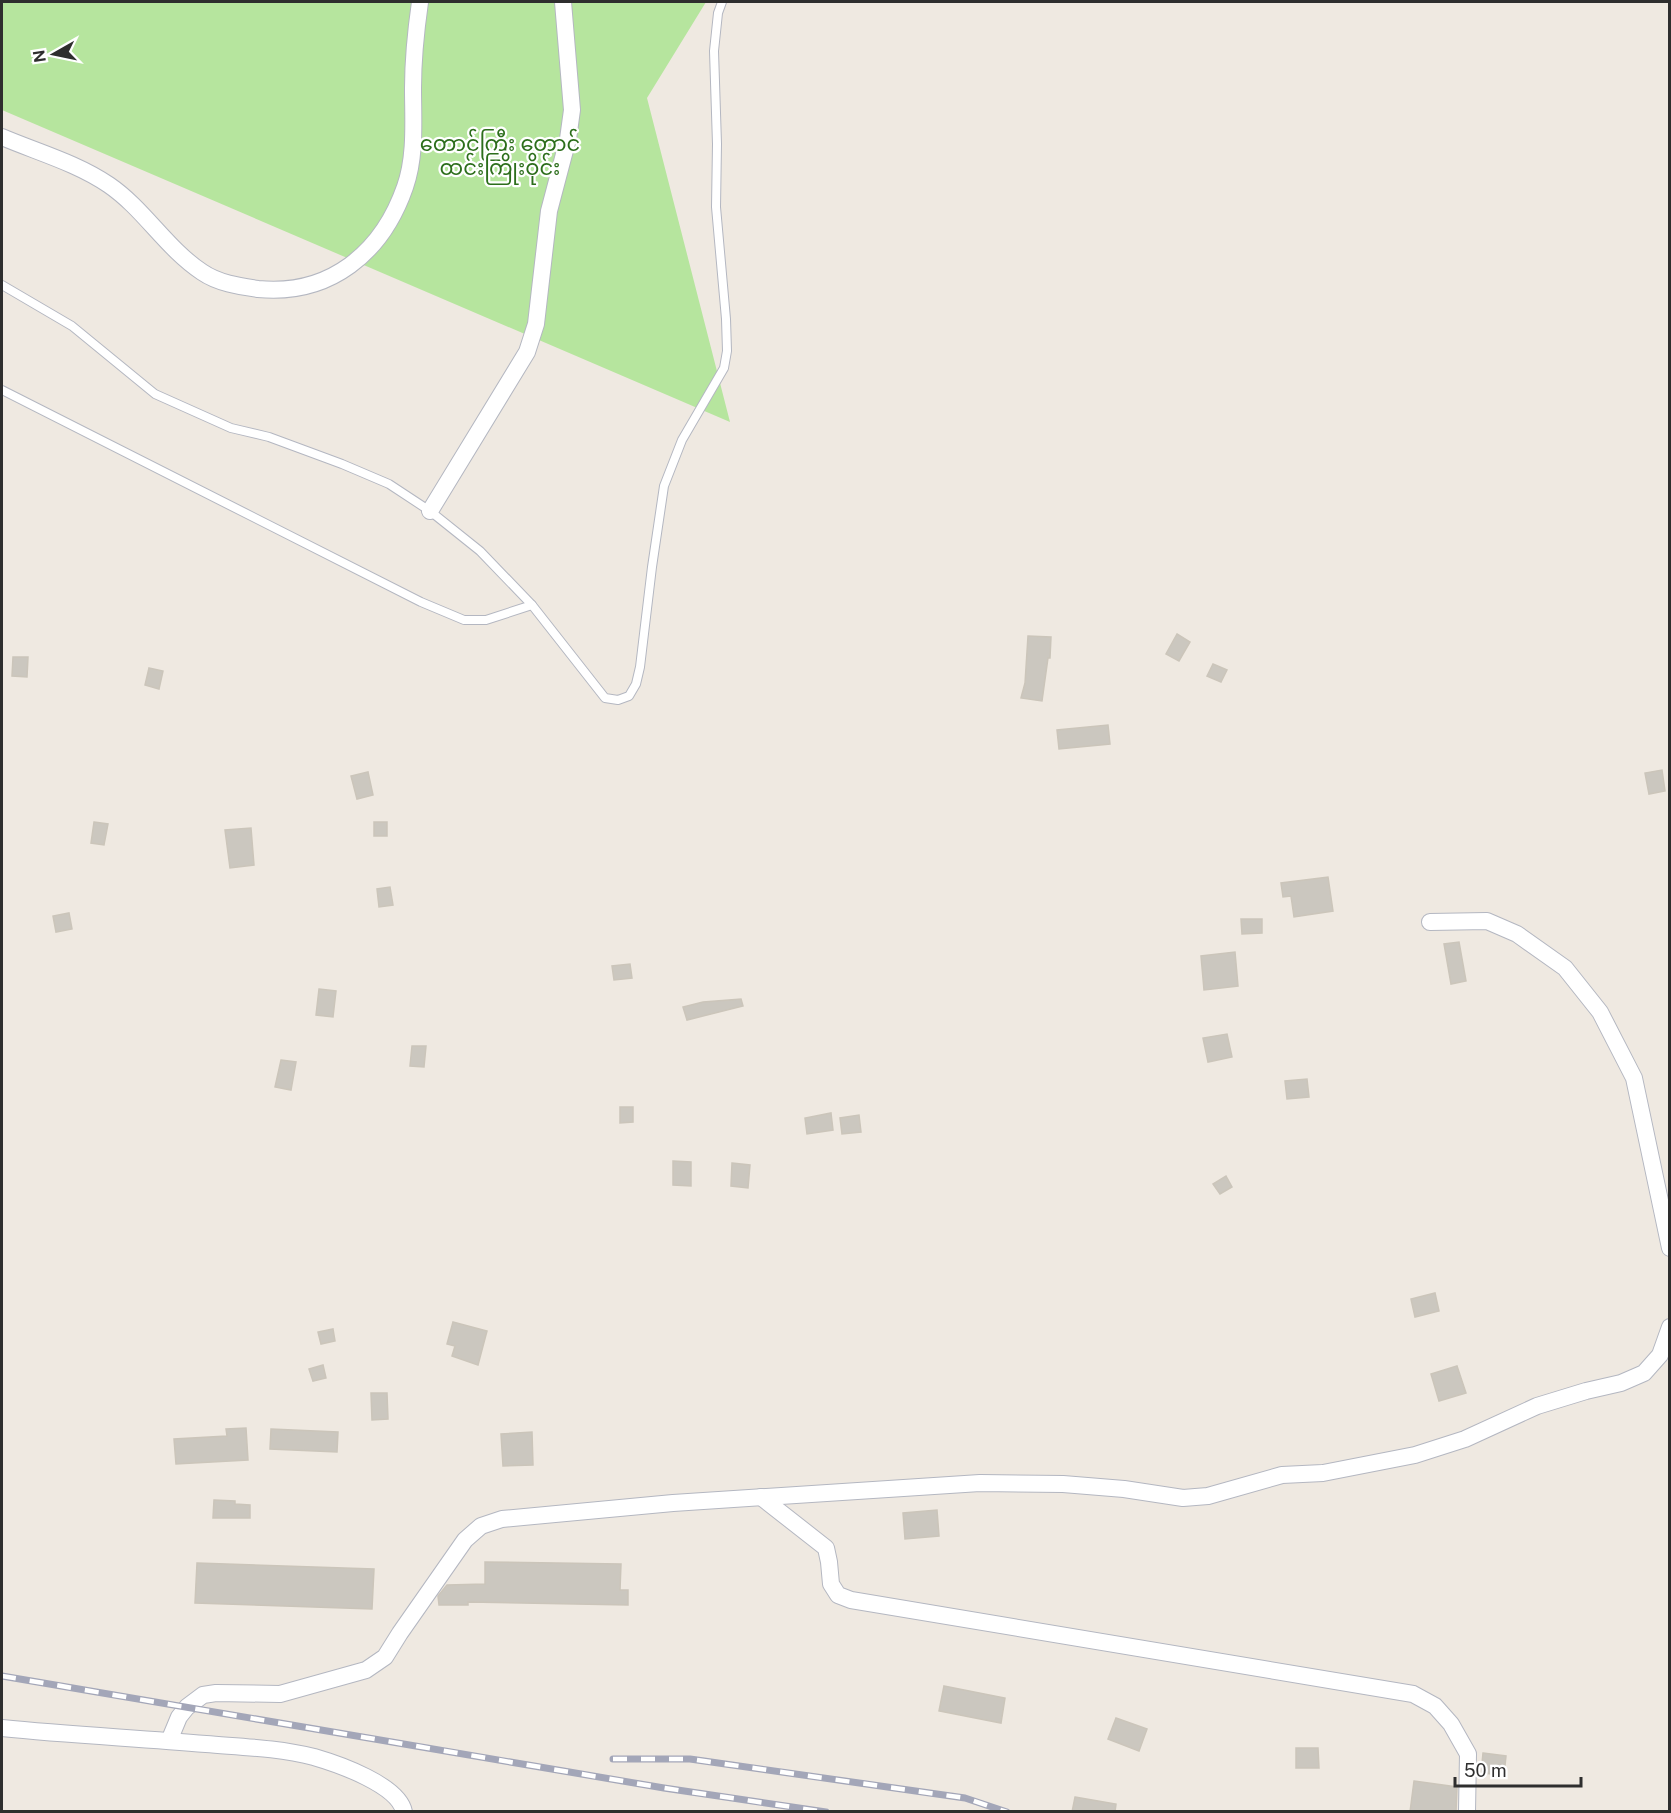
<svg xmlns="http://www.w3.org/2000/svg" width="1671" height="1813" viewBox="0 0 1671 1813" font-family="'Public Sans','Noto Sans Myanmar',sans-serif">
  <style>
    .green { fill: #b6e59e }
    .building { fill: #cbc7bf; stroke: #cbc5ba; stroke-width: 1.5 }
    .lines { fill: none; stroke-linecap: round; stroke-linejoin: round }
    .lane-casing { stroke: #b4b7c1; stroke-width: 10 }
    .street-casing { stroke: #b4b7c1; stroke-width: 18 }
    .lane { stroke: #fff; stroke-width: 8 }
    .street { stroke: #fff; stroke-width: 16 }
    .rail-casing { stroke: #a3a6b8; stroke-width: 7 }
    .rail { stroke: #fff; stroke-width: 4.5; stroke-dasharray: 14; stroke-linecap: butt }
    .labels { text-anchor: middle; stroke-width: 4.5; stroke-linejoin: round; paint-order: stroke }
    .park-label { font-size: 21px; fill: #2c6e1b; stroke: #fff }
  </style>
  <rect width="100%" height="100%" fill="#efe9e1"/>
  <polygon class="green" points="2,2 706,2 647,98 730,422 2,110"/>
  <g class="building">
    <polygon points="1177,634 1190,642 1179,661 1166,654"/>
    <polygon points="1028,636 1051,637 1050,658 1048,658 1042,701 1021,698 1025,683"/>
    <polygon points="13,657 28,657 27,677 12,676"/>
    <polygon points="1213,664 1227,670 1221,682 1207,676"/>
    <polygon points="149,668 163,671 159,689 145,685"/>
    <polygon points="1108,725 1110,744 1059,749 1057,730"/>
    <polygon points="1662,770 1665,791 1649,794 1645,773"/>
    <polygon points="368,772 373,795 357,799 351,776"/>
    <polygon points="94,822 108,824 104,845 91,843"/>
    <rect x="374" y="822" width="13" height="14"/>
    <polygon points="251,828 254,865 230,868 225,830"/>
    <polygon points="1328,877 1333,911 1294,917 1291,896 1283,897 1281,883"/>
    <polygon points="390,887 393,905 379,907 377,889"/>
    <polygon points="69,913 72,929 56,932 53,916"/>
    <polygon points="1241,919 1262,919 1262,933 1242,934"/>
    <polygon points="1459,942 1466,981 1451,984 1444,944"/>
    <polygon points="1235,952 1238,986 1204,990 1201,956"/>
    <polygon points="630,964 632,978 614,980 612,966"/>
    <polygon points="319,989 336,991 333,1017 316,1015"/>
    <polygon points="741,999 743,1006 687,1020 683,1007 703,1002"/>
    <polygon points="1227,1034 1232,1057 1208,1062 1203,1038"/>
    <polygon points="412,1046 426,1046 424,1067 410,1066"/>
    <polygon points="281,1060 296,1062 291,1090 275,1087"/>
    <polygon points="1307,1079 1309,1097 1287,1099 1285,1081"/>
    <polygon points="620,1107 633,1107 633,1122 620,1123"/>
    <polygon points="831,1113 833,1130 807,1134 805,1118"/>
    <polygon points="859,1115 861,1132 842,1134 840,1118"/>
    <polygon points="673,1161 691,1162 691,1186 673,1185"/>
    <polygon points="732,1163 750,1165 748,1188 731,1186"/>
    <polygon points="1226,1176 1232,1187 1220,1194 1213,1184"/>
    <polygon points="1435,1293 1439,1311 1415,1317 1411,1299"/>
    <polygon points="453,1322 487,1331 478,1365 452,1356 455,1346 447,1344"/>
    <polygon points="333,1329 335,1341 321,1344 318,1332"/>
    <polygon points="323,1365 326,1378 313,1381 309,1369"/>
    <polygon points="1457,1366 1466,1393 1439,1401 1431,1374"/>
    <polygon points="371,1393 387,1393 388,1419 372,1420"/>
    <polygon points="246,1428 248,1460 176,1464 174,1439 227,1436 226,1429"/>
    <polygon points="271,1429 338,1432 337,1452 270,1449"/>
    <polygon points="532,1432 533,1465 503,1466 501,1434"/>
    <polygon points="214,1500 235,1501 235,1504 250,1505 250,1518 213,1518"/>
    <polygon points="937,1510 939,1536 905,1539 903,1513"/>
    <polygon points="485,1562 621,1564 620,1590 628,1590 628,1605 468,1602 468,1605 439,1605 438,1596 447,1585 485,1584"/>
    <polygon points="197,1563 374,1569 372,1609 195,1603"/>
    <polygon points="944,1686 1005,1698 1001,1723 939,1711"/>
    <polygon points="1116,1718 1147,1729 1139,1751 1108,1739"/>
    <polygon points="1296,1748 1318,1748 1319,1768 1296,1768"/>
    <polygon points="1483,1753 1506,1756 1504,1775 1481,1773"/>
    <polygon points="1414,1781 1457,1787 1456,1812 1410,1812"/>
    <polygon points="1075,1797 1116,1804 1115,1812 1072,1812"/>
  </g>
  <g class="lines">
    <defs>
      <g id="lane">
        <polyline points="2,285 72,326 155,394 231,428 269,437 342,464 389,484 430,511 480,551 532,605 605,698 618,700 629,696 636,684 640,667 652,567 664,486 682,440 724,368 727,351 726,319 716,207 717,144 714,51 718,13 722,2"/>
        <polyline points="2,390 421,602 464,620 486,620 532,605"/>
      </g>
      <g id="street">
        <path d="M2 137C37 152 77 163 109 185 144 209 166 248 202 272 218 283 238 286 258 289 330 296 382 253 405 187 416 156 413 120 413 88 413 59 416 30 420 2"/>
        <polyline points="430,511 527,352 536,324 549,211 568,139 572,110 563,2"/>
        <polyline points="1430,922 1487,921 1517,934 1565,968 1600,1012 1634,1078 1670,1248"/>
        <polyline points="761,1497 826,1548 829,1562 831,1584 838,1595 851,1600 1413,1694 1435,1706 1451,1724 1468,1754 1467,1812"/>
        <path d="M2 1728C69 1735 138 1738 206 1744 242 1747 279 1748 314 1757 338 1764 399 1785 404 1812"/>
        <polyline points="169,1741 179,1717 187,1707 203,1695 216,1693 280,1694 366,1670 385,1657 400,1633 465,1540 481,1526 502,1519 673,1503 980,1483 1063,1484 1124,1489 1183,1498 1208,1496 1282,1475 1323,1473 1415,1455 1465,1439 1537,1406 1586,1391 1621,1383 1644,1373 1660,1355 1670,1327"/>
      </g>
    </defs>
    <use href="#lane" class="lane-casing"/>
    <use href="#street" class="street-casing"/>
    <use href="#lane" class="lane"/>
    <use href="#street" class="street"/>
    <defs>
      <g id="rail">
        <polyline points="2,1676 664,1788 826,1812"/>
        <polyline points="613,1759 690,1759 965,1798 1007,1812"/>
      </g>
    </defs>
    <use href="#rail" class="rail-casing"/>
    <use href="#rail" class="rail"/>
  </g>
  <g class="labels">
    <g class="park-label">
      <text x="500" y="151">တောင်ကြီး တောင်<tspan x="500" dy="24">ထင်းကြိုးဝိုင်း</tspan></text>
    </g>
  </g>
  <rect width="1671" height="1813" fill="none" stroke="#2e2e2e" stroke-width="6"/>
  <g transform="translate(54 54) rotate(261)" stroke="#ffffff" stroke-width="4.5" paint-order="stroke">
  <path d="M0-4.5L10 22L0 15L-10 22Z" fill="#2e2e2e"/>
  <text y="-9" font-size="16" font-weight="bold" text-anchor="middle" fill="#2e2e2e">N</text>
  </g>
  <path d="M1455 1777v9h126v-9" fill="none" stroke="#2e2e2e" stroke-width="3"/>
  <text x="1464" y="1777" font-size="18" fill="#2e2e2e" stroke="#ffffff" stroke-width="4.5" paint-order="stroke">50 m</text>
</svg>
